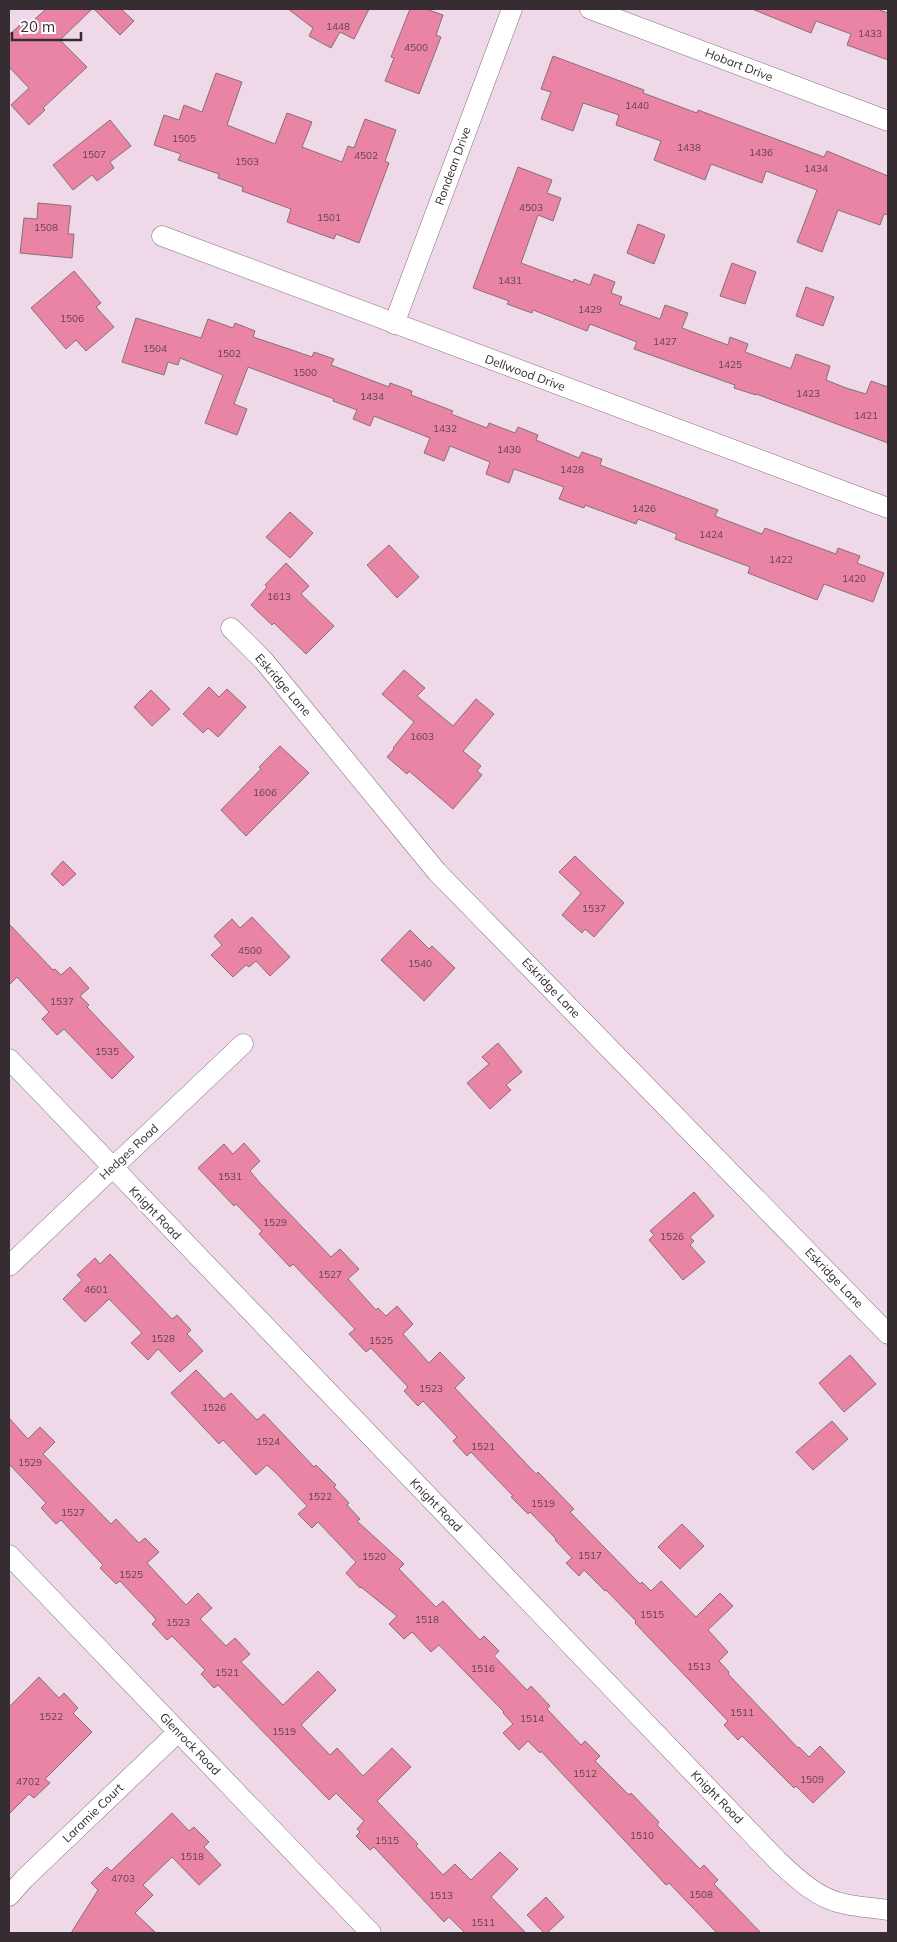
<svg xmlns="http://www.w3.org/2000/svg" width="897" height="1942" viewBox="0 0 897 1942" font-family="Mulish,sans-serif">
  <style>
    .building { fill: #ea84a5; stroke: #876f76 }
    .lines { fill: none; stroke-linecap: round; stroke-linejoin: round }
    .street-casing { stroke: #816e7b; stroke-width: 21 }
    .street { stroke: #fff; stroke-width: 20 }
    .labels { text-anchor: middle; stroke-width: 5; stroke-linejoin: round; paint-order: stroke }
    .number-label { font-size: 10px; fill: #62434f }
    .street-label { font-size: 12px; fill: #352d32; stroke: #fff }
  </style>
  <rect width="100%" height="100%" fill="#efd9e8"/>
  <g class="building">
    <polygon points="46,9 92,9 60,40 87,67 43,108 45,110 29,125 11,105 29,88 9,67 9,35 21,24 25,28"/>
    <polygon points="94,9 121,9 134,21 120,35"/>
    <polygon points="288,9 369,9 354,39 340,32 331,48 309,36 313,28"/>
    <polygon points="410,9 426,9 443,15 436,35 441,37 419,94 385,81 394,58 391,57"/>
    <polygon points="752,9 877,9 888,13 888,60 847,45 851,34 816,21 811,33"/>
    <polygon points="553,56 644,90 643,93 697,113 698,110 824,157 827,151 888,176 888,215 884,214 880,225 838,210 822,252 797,242 817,190 766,171 762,183 711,164 705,180 654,160 661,141 616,125 619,115 583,103 573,131 541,119 551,92 541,89"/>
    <polygon points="216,73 242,82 227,125 275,144 287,113 312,122 302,147 342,162 348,146 354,148 365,119 396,130 385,161 389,163 359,243 336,234 334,239 287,222 291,209 242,191 243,187 218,178 219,174 178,160 181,154 154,145 164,115 179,120 184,105 202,112"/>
    <polygon points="110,120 131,146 110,162 114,168 97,181 92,175 73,190 53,165"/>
    <polygon points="518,167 552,180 547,193 561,198 553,221 538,215 521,263 573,282 574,279 590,285 594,274 615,282 611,293 622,297 619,304 660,319 665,305 688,313 682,328 728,345 730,337 748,344 745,352 789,368 791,368 796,354 830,366 826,380 846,388 866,394 871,381 888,387 888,443 756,394 756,395 734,388 735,385 634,349 637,342 590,324 587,331 533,310 532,313 507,304 509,301 473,288"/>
    <polygon points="38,203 71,206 68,234 74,234 72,258 20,253 24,218 37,219"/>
    <polygon points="638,224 665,235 654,264 627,253"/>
    <polygon points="732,263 756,272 745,304 720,296"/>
    <polygon points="74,271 101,303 96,307 114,327 86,351 76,340 66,349 31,308"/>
    <polygon points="806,287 834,297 823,326 796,316"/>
    <polygon points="136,318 201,338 208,319 233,328 235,323 255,331 253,337 286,348 312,357 314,352 334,359 331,365 389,387 390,383 412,391 411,395 453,411 451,414 487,428 489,423 515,433 518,427 538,435 536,440 579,458 582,452 602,459 600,465 718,510 715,516 762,534 765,528 836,554 838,548 860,556 857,563 884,573 873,602 824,584 817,600 748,573 750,567 675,539 677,534 638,519 636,524 585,505 584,508 559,499 564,487 528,474 514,469 509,483 486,474 490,462 450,446 444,461 424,453 430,438 374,416 370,426 353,419 357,410 333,401 334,399 248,367 234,404 247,409 237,435 205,423 223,375 180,358 178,365 168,362 164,375 122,362"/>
    <polygon points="290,512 313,533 290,558 266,537"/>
    <polygon points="389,545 419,577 397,598 367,565"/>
    <polygon points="286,563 309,586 301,594 334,626 306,654 274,623 272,625 251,605 267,587 265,585"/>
    <polygon points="404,670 425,688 417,696 453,726 476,699 494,714 463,751 481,766 477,771 482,775 453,809 409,771 407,774 387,757 394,749 393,748 414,722 382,694"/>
    <polygon points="209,687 219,697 227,689 246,707 218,737 208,728 203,733 183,714"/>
    <polygon points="151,690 170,709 152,726 134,707"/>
    <polygon points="280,746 309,773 246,836 221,810 261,769 259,767"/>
    <polygon points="575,856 624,903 594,937 585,929 582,933 562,915 581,893 559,872"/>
    <polygon points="63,861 76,874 63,886 51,874"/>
    <polygon points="252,917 290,957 270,976 256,961 249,967 246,965 233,977 211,955 222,945 214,936 232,919 240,928"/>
    <polygon points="9,924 53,970 55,969 61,975 70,967 89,988 80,996 89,1005 87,1007 134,1057 112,1079 64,1029 57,1035 42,1019 49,1012 17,977 9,985"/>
    <polygon points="410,930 429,949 432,946 455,968 424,1001 381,960"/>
    <polygon points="498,1043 522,1072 506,1085 511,1090 490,1109 467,1083 489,1064 482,1057"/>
    <polygon points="244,1143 260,1161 250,1171 259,1182 331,1257 340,1249 359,1269 348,1279 376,1310 378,1308 386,1316 397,1306 413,1324 403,1334 429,1363 440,1352 465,1378 455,1388 536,1474 538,1472 574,1509 570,1512 640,1584 642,1582 651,1591 661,1581 696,1617 720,1593 733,1606 708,1630 728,1652 719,1661 729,1672 728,1674 798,1748 799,1747 809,1757 820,1746 845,1772 813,1803 796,1786 794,1788 742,1736 738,1740 724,1725 728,1721 635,1623 636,1621 606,1590 605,1591 584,1570 579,1576 566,1563 572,1558 555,1540 556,1539 530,1512 528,1514 511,1497 513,1496 471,1452 467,1456 453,1441 457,1437 423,1401 418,1406 404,1391 408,1387 371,1348 366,1352 349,1334 355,1329 293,1264 290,1267 259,1234 262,1231 236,1204 234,1206 198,1168 224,1144 233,1154"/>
    <polygon points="694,1192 714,1216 690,1237 694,1241 690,1245 705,1262 683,1280 649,1240 654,1235 650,1231"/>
    <polygon points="110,1254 172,1319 177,1315 191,1330 187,1334 203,1351 180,1372 158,1349 148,1360 131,1343 142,1333 109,1299 85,1322 63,1299 82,1280 77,1275 95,1258 100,1264"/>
    <polygon points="850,1355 876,1384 844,1412 819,1383"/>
    <polygon points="196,1370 224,1399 231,1393 257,1420 264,1414 314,1467 316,1465 336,1485 334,1487 349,1503 347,1505 360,1519 357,1521 404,1564 399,1569 436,1607 443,1601 480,1640 484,1636 499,1651 494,1656 527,1690 531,1686 550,1706 547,1709 581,1745 585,1741 600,1756 595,1761 629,1795 631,1793 659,1822 657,1825 700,1869 704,1865 718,1880 714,1884 761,1933 717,1933 669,1883 666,1885 541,1751 540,1753 528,1741 519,1750 503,1733 513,1724 503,1713 504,1712 439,1645 431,1652 412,1632 404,1639 389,1624 397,1616 361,1587 360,1588 346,1573 356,1562 318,1522 312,1528 298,1514 307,1506 275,1472 267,1465 256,1475 223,1440 219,1444 171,1393"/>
    <polygon points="9,1418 28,1439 40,1427 55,1442 43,1454 111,1524 116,1519 139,1543 145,1538 159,1552 147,1563 186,1605 198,1593 212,1608 200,1619 226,1646 235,1638 250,1654 241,1662 283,1705 318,1671 336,1690 301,1725 330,1755 337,1748 363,1776 392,1748 411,1767 377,1801 418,1844 416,1846 443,1875 455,1864 471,1880 500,1852 518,1869 491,1897 526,1933 465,1933 449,1917 444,1922 374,1847 370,1850 356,1836 360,1832 357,1829 364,1821 336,1793 329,1800 218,1685 214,1688 201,1674 205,1670 172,1636 167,1640 152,1624 156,1620 153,1616 120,1581 116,1584 100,1568 103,1565 61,1520 56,1524 41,1508 46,1503 9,1464"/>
    <polygon points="832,1421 848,1439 813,1470 796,1452"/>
    <polygon points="682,1524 704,1546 680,1569 658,1547"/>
    <polygon points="39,1677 59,1698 64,1693 78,1708 73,1713 92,1732 45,1779 50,1783 34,1798 29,1794 9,1814 9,1707"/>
    <polygon points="172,1813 189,1831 194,1827 209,1842 204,1847 221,1865 199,1885 172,1857 143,1885 153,1895 135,1913 156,1933 71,1933 98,1890 91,1883 107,1867 111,1871"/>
    <polygon points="546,1897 564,1917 547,1933 544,1933 527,1915"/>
  </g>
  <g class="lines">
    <defs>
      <g id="street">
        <polyline points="590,9 888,121"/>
        <polyline points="162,236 888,508"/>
        <polyline points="394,324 512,9"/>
        <polyline points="231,628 264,661 437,872 888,1334"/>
        <path d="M9 1059 777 1860C797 1879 818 1899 845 1904 859 1907 874 1908 888 1910"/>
        <polyline points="9,1266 243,1044"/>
        <polyline points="9,1555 371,1933"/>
        <polyline points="9,1896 24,1879 178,1732"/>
      </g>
    </defs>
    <use href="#street" class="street-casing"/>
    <use href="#street" class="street"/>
  </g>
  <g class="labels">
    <g class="number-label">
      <text x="338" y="30">1448</text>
      <text x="870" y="37">1433</text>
      <text x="416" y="51">4500</text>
      <text x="637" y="109">1440</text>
      <text x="184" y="142">1505</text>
      <text x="689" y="151">1438</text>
      <text x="761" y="156">1436</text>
      <text x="94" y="158">1507</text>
      <text x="366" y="159">4502</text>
      <text x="247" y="165">1503</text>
      <text x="816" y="172">1434</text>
      <text x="531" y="211">4503</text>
      <text x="329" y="221">1501</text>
      <text x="46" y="231">1508</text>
      <text x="510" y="284">1431</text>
      <text x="590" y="313">1429</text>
      <text x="72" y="322">1506</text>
      <text x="665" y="345">1427</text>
      <text x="155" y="352">1504</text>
      <text x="229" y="357">1502</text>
      <text x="730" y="368">1425</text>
      <text x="305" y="376">1500</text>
      <text x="808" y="397">1423</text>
      <text x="372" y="400">1434</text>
      <text x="866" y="419">1421</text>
      <text x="445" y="432">1432</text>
      <text x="509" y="453">1430</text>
      <text x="572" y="473">1428</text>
      <text x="644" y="512">1426</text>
      <text x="711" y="538">1424</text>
      <text x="781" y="563">1422</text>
      <text x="854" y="582">1420</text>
      <text x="279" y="600">1613</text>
      <text x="422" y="740">1603</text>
      <text x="265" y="796">1606</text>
      <text x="594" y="912">1537</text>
      <text x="250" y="954">4500</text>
      <text x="420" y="967">1540</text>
      <text x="62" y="1005">1537</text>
      <text x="107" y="1055">1535</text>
      <text x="230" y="1180">1531</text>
      <text x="275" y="1226">1529</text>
      <text x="672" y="1240">1526</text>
      <text x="330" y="1278">1527</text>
      <text x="96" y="1293">4601</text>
      <text x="163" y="1342">1528</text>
      <text x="381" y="1344">1525</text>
      <text x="431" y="1392">1523</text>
      <text x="214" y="1411">1526</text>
      <text x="268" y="1445">1524</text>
      <text x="483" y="1450">1521</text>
      <text x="30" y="1466">1529</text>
      <text x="320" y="1500">1522</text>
      <text x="543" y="1507">1519</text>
      <text x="73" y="1516">1527</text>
      <text x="590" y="1559">1517</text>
      <text x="374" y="1560">1520</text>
      <text x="131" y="1578">1525</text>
      <text x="652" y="1618">1515</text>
      <text x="427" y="1623">1518</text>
      <text x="178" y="1626">1523</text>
      <text x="699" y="1670">1513</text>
      <text x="483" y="1672">1516</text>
      <text x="227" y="1676">1521</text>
      <text x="742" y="1716">1511</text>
      <text x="51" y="1720">1522</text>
      <text x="532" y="1722">1514</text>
      <text x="284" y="1735">1519</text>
      <text x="585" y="1777">1512</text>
      <text x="812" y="1783">1509</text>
      <text x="28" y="1785">4702</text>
      <text x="642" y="1839">1510</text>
      <text x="387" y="1844">1515</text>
      <text x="192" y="1860">1518</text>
      <text x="123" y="1882">4703</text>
      <text x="701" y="1898">1508</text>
      <text x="441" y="1899">1513</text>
      <text x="483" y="1926">1511</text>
    </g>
    <g class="street-label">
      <text transform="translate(739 65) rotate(21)" y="4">Hobart Drive</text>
      <text transform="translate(453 166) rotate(-70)" y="4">Rondean Drive</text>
      <text transform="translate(525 373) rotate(20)" y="4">Dellwood Drive</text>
      <text transform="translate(283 685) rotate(49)" y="4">Eskridge Lane</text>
      <text transform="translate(551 988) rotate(46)" y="4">Eskridge Lane</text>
      <text transform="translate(129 1152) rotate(-43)" y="4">Hedges Road</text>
      <text transform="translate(155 1213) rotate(46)" y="4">Knight Road</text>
      <text transform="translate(834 1278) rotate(46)" y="4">Eskridge Lane</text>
      <text transform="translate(436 1505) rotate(46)" y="4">Knight Road</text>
      <text transform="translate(190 1744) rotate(46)" y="4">Glenrock Road</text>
      <text transform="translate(717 1797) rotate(46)" y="4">Knight Road</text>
      <text transform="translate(93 1813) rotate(-44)" y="4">Laramie Court</text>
    </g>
  </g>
  <rect width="897" height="1942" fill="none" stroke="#352d32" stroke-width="20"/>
  <path d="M12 32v8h69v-8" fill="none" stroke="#352d32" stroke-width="2.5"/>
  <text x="20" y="32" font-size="15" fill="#352d32" stroke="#ffffff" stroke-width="4" paint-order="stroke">20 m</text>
</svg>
